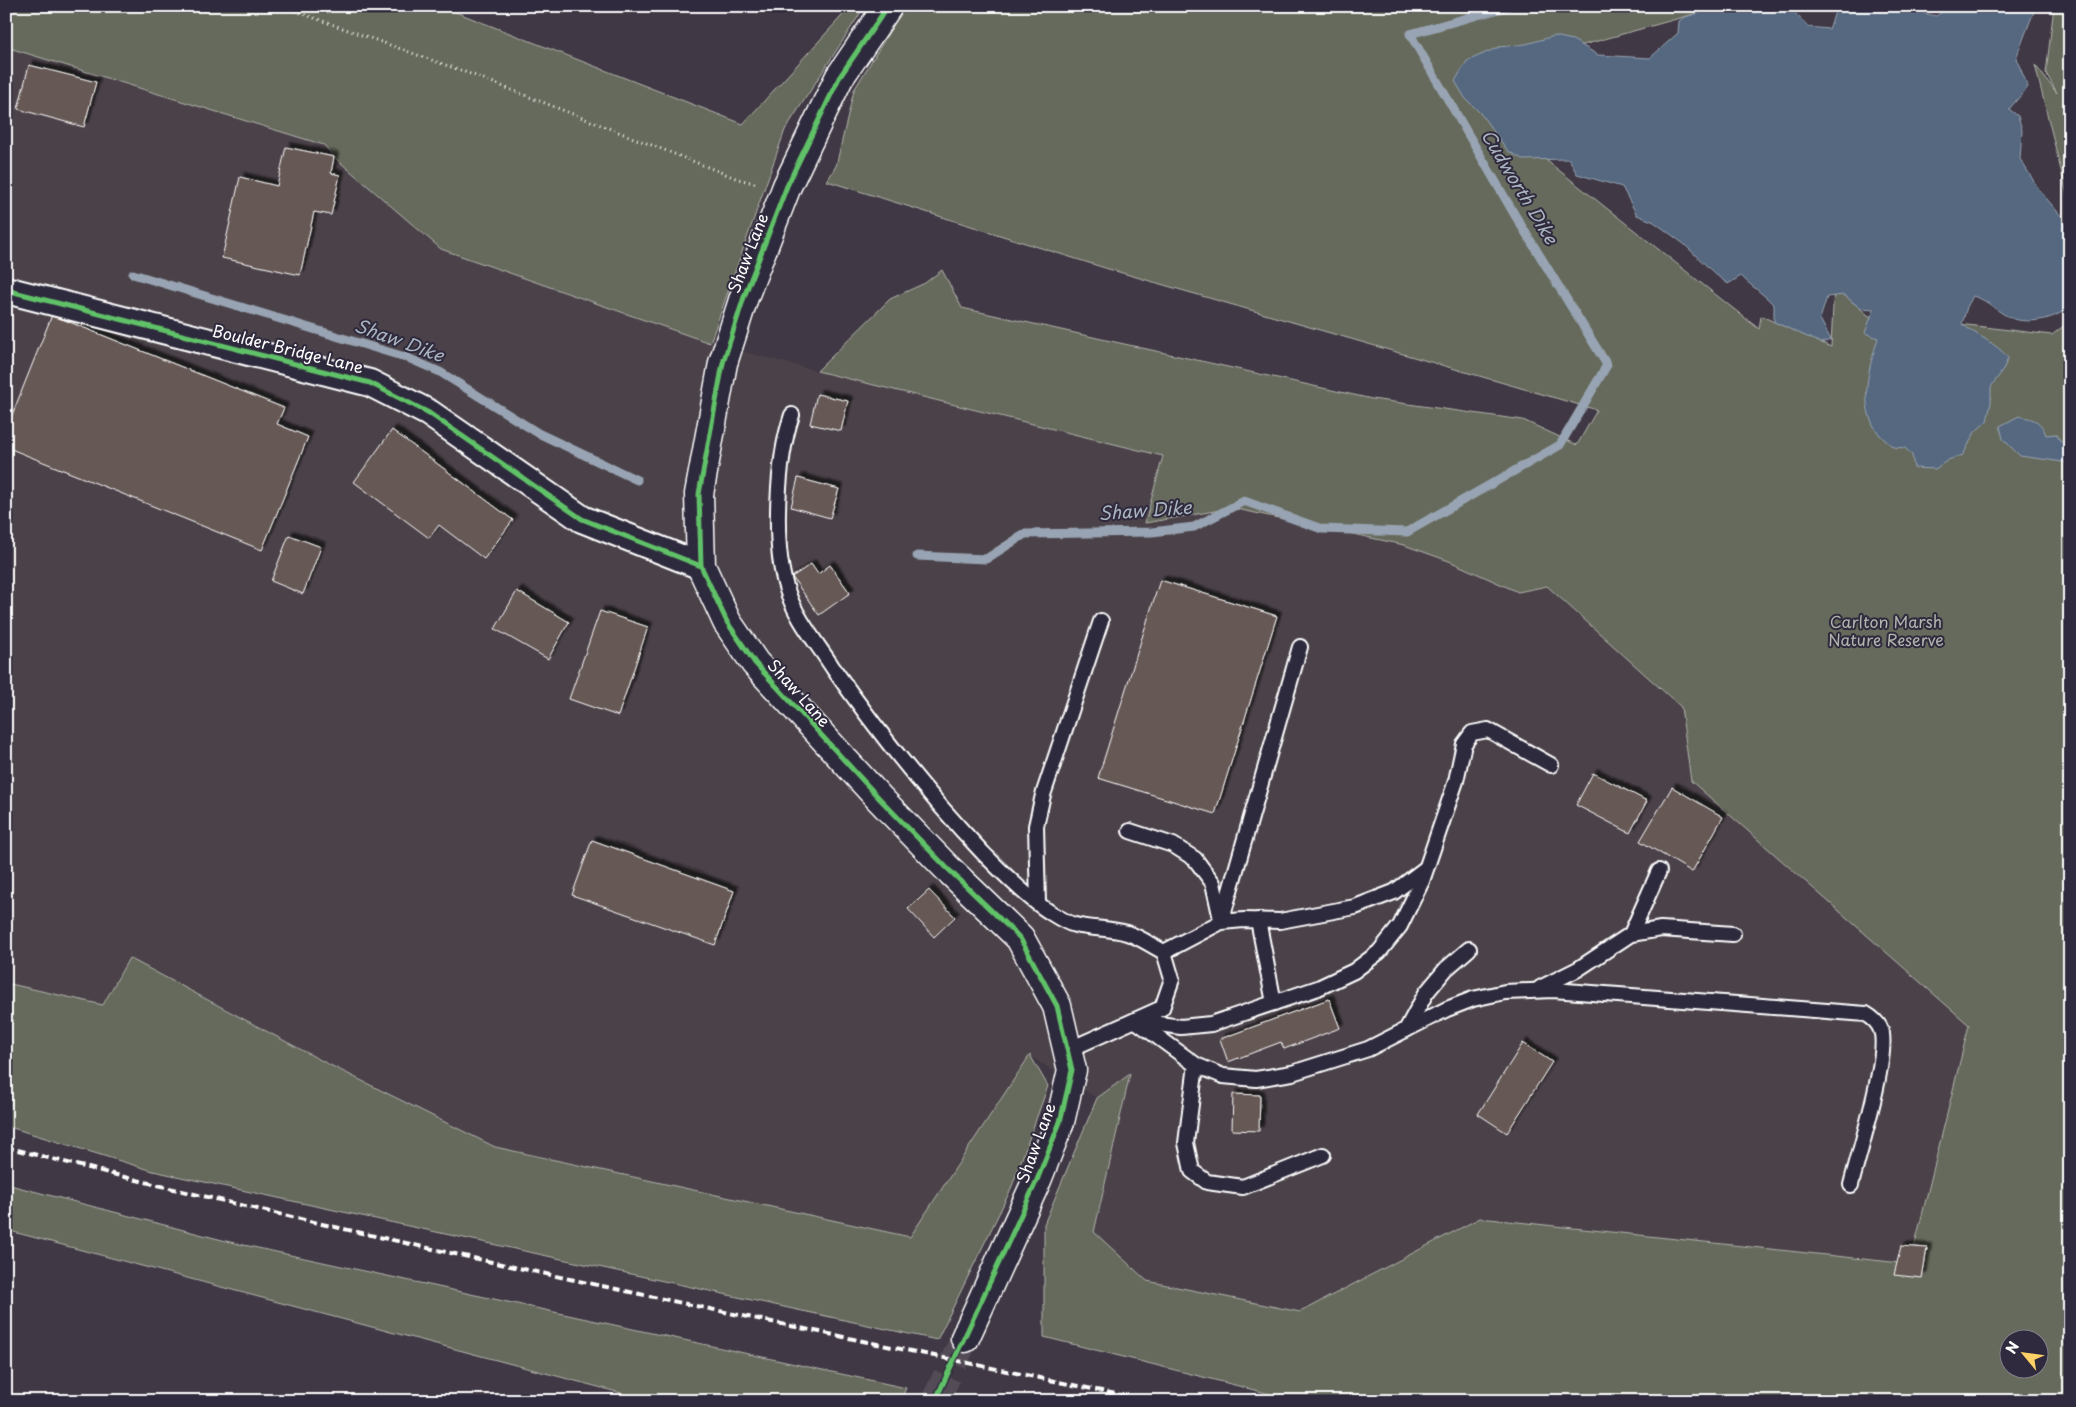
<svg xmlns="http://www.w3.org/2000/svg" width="2076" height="1407" viewBox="0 0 2076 1407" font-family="'Playpen Sans',sans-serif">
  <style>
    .built { fill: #4b4249 }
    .green { fill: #666a5c; stroke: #b2b4ae; fill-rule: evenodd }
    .water { fill: #546880; stroke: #98a4b3 }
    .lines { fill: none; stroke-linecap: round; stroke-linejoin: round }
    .stream { stroke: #98a4b3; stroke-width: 9 }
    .building { fill: #665854; stroke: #fff; filter: url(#shadow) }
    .tertiary-tunnel { stroke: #534c57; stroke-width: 28; stroke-dasharray: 28 14; stroke-linecap: butt }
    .service-casing { stroke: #fff; stroke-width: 18 }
    .minor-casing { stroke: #fff; stroke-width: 30 }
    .tertiary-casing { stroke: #fff; stroke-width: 31 }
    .path { stroke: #fff; stroke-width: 3; stroke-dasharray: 1 4; stroke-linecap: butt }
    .service { stroke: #2f2a3d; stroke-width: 14 }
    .minor { stroke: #2f2a3d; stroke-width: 26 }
    .tertiary { stroke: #2f2a3d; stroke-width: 28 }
    .rail { stroke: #fff; stroke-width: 4; stroke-dasharray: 8 4; stroke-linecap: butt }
    .cycleway-casing { stroke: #2f2a3d; stroke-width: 8 }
    .cycleway { stroke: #61c268; stroke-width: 5 }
    .labels { text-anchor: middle; stroke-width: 4; stroke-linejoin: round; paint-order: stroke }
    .street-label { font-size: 16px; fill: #fff; stroke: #2f2a3d }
    .park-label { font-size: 16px; fill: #b2b4ae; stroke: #2f2a3d }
    .water-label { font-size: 18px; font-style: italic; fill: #aab4c0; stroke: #2f2a3d }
  </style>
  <defs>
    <filter id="shadow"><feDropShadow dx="4.5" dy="-4.5" stdDeviation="1" flood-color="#0009"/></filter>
  </defs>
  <rect width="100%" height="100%" fill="#403844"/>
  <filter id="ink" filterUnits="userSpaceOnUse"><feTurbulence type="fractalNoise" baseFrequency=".02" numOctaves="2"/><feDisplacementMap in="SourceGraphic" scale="10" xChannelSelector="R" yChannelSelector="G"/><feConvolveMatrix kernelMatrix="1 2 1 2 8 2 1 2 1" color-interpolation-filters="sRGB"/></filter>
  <g filter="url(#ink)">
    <polygon class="built" points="6,47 324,145 334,157 441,249 710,343 817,371 1164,456 1146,522 1232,508 1404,545 1449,561 1518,592 1547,586 1681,707 1691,781 1969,1025 1910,1264 1480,1218 1300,1312 1147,1281 1093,1232 1130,1075 1097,1098 1030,1056 910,1237 495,1147 328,1064 129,959 103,1005 6,983"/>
    <g class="green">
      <polygon points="6,6 440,6 743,124 851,6 865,6 785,130 710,343 441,249 334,157 324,145 6,47"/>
      <path d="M905 6H1723L1490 71 1527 145 1759 329 1761 316 1831 347 1834 286 1869 316 1942 322 2052 335 2070 321V1401H1298L1044 1337V1224L1097 1098 1130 1074 1094 1232 1147 1281 1300 1312 1480 1218 1910 1264 1969 1025 1691 781 1681 707 1547 586 1518 592 1449 561 1404 545 1232 508 1145 523 1163 456 817 371 890 299 925 283 942 270 962 308 1372 399 1523 420 1577 445 1597 410 1105 268 827 181 836 166 854 90ZM2008 1340H2038V1370H2008Z"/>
      <polygon points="2054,6 2070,6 2070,207 2035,65 2057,93 2046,73"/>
      <polygon points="129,958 328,1064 495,1147 910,1237 1030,1055 1048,1086 1011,1189 937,1340 153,1171 6,1126 6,983 103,1005"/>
      <polygon points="6,1184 230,1242 906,1388 900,1401 651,1401 6,1230"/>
    </g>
    <g class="water">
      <path d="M1723 6H1789L1808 27 1829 29 1835 12C1868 0 1903 8 1936 16L1946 9 1971 6H2036L2016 58 2028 87 2009 109 2018 116 2022 130 2020 159 2040 191 2063 218 2066 234 2070 240V305C2059 319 2031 324 2014 319 1998 314 1989 300 1973 296L1967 307 1962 324C1976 335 1998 344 2008 358L2003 370 1991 387V403L1987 421 1975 432 1963 455 1948 460 1935 469 1914 468 1912 455 1905 448 1893 447C1889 443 1883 439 1879 434 1857 406 1869 368 1878 338L1865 333 1874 309 1860 308 1844 295 1827 297 1820 319 1831 340 1821 343 1774 322V305C1764 294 1752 287 1741 276L1728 284 1715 274 1684 244 1654 222 1637 215 1622 187 1577 174 1569 159 1524 160 1508 151 1480 113 1465 98 1455 81 1467 61 1499 47 1526 44 1554 36 1573 40 1598 55 1650 58 1678 33 1679 21 1685 17Z"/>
      <path d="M2019 416C2033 419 2041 420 2046 435L2056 434 2061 442 2070 440V463L2020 456 2003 439 2000 426Z"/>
    </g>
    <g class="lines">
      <g class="stream">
        <polyline points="133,274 408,358 440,372 538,433 637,480"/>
        <polyline points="917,556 986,559 1025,534 1152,532 1194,527 1244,501 1322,529 1407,532 1560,445 1607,365 1516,217 1410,34 1510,6"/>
      </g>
    </g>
    <g class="building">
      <polygon points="29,65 96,82 84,127 18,109"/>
      <polygon points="286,147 334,157 331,173 340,175 331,215 314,212 300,275 222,258 240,177 277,186"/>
      <polygon points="52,315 284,408 277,424 308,437 262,550 6,447 6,430"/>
      <polygon points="817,394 848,401 841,431 810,424"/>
      <polygon points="392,430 513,520 484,559 439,525 429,538 354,482"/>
      <polygon points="798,478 839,489 830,518 791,507"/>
      <polygon points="289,535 321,547 303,594 271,581"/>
      <polygon points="811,564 818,574 830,565 850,593 819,615 792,577"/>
      <polygon points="1160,580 1277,616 1215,814 1098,778"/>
      <polygon points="517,591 569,622 548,659 495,629"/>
      <polygon points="600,611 648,627 618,716 569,699"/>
      <polygon points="1593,773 1647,801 1630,833 1576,805"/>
      <polygon points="1672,787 1723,817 1692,872 1640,841"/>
      <polygon points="592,840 734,891 715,945 572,895"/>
      <polygon points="929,890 955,917 934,937 908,909"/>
      <polygon points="1329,999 1340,1028 1284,1049 1281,1042 1228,1062 1220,1039"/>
      <polygon points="1523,1043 1552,1062 1507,1133 1478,1114"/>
      <polygon points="1233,1094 1260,1095 1259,1131 1232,1130"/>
      <polygon points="1901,1246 1927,1248 1922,1278 1894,1275"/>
    </g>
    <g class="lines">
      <polyline class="tertiary-tunnel" points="935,1401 965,1338"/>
      <defs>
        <g id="service">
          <path d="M792 415C777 459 772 545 787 590 796 619 817 643 833 668 880 735 927 794 983 853 1000 870 1028 899 1048 911 1056 916 1066 923 1075 925 1092 929 1110 928 1127 933 1140 937 1152 946 1164 952L1172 979 1162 1008 1068 1050"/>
          <polyline points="1130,831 1173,845 1195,859 1213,883 1221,919"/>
          <polyline points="1038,903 1036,826 1043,795 1101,621"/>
          <polyline points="1258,920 1274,1003"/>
          <polyline points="1221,922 1300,647"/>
          <polyline points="1631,934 1659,871"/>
          <polyline points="1164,952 1221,922 1244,920 1280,921 1355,907 1394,892 1426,868"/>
          <polyline points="1540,988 1578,969 1631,934 1661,929 1733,934"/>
          <path d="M1136 1021 1196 1065 1223 1076 1256 1079 1292 1073 1368 1049 1447 1009 1473 999 1505 992 1553 990 1866 1014C1873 1018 1878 1022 1881 1030 1890 1054 1858 1156 1851 1185"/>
          <polyline points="1137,1021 1181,1027 1211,1024 1318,988 1354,971 1379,952 1400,926 1422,881 1456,781 1464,744 1472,733 1488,730 1551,765"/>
          <polyline points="1406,1030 1426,993 1446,969 1469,949"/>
          <polyline points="1196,1065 1186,1143 1192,1171 1207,1182 1243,1187 1323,1155"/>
        </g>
        <polyline id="minor" points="6,290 370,383 429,413 582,519 701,566"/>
        <polyline id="tertiary" points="888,6 839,78 787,186 744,297 723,363 699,494 701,566 727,622 755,663 879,798 946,867 1020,938 1057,1006 1072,1070 1060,1122 1037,1180 965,1338"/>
      </defs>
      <use href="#service" class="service-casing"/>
      <use href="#minor" class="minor-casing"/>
      <use href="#tertiary" class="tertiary-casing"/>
      <polyline class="path" points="281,6 476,76 738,179 758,184"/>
      <use href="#service" class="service"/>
      <use href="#minor" class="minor"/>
      <use href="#tertiary" class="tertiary"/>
      <path class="rail" d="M6 1147C384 1245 767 1320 1149 1401"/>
      <defs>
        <g id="cycleway">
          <polyline points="888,6 839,78 787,186 744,297 723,363 699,494 701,566 727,622 755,663 879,798 946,867 1020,938 1057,1006 1072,1070 1060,1122 1037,1180 935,1401"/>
          <polyline points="6,290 370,383 429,413 582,519 701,566"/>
        </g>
      </defs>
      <use href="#cycleway" class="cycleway-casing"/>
      <use href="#cycleway" class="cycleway"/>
    </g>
  </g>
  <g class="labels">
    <g class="street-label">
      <text transform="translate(748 253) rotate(-69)" y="6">Shaw Lane</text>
      <text transform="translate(288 349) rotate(14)" y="6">Boulder Bridge Lane</text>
      <text transform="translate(799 693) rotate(48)" y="6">Shaw Lane</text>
      <text transform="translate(1036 1143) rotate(-70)" y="6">Shaw Lane</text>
    </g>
    <g class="park-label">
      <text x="1886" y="628">Carlton Marsh<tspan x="1886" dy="18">Nature Reserve</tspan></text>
    </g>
    <g class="water-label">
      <text transform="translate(1519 187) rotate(59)" y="6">Cudworth Dike</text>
      <text transform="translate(399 341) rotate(20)" y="6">Shaw Dike</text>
      <text transform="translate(1145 511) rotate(-4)" y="6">Shaw Dike</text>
    </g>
  </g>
  <rect width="2076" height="1407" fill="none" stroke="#2f2a3d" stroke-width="25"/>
  <rect x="12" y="12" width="2051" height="1382" fill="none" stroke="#fff" stroke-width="2" filter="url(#ink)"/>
  <g transform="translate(2024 1354) rotate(299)"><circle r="24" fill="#2f2a3d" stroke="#827f8b"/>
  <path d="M0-4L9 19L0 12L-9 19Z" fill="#ffd166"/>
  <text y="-8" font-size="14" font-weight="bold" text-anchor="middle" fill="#ffffff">N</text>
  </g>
</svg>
